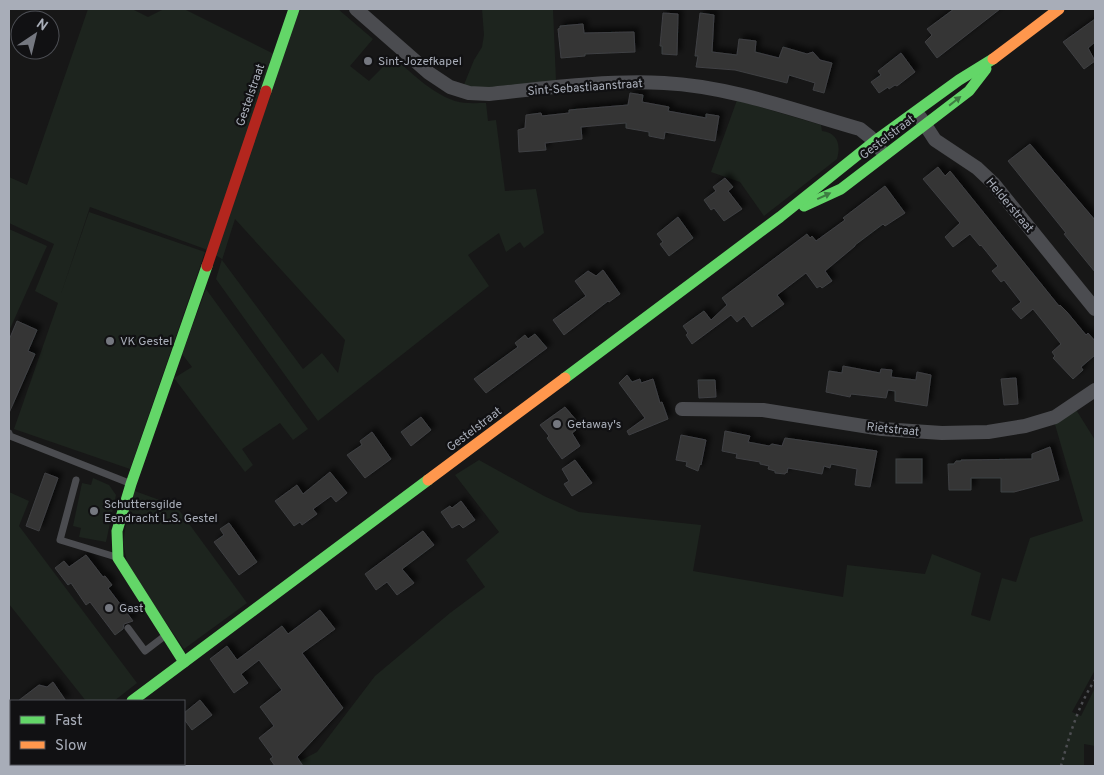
<svg xmlns="http://www.w3.org/2000/svg" width="1104" height="775" viewBox="0 0 1104 775" font-family="Overpass,sans-serif">
  <style>
    .green { fill: #1d241e; fill-rule: evenodd }
    .building { fill: #353536; stroke: #3f4043; filter: url(#shadow) }
    .lines { fill: none; stroke-linecap: round; stroke-linejoin: round }
    .path { stroke: #4d4e52; stroke-width: 2.5; stroke-dasharray: 2.5 4; stroke-linecap: butt }
    .lane { stroke: #4b4c50; stroke-width: 7 }
    .street { stroke: #4b4c50; stroke-width: 14 }
    .fast { stroke: #63d668; stroke-width: 11 }
    .slow { stroke: #ff974d; stroke-width: 11 }
    .jam { stroke: #b3261e; stroke-width: 11 }
    .oneway { fill: #3e7d42 }
    .poi-dot { fill: #757880; stroke: #111113; stroke-width: 2 }
    .labels { text-anchor: middle; stroke-width: 4.5; stroke-linejoin: round; paint-order: stroke }
    .poi-label { font-size: 12px; fill: #a8adb8; stroke: #111113; text-anchor: start }
    .street-label { font-size: 12px; fill: #a8adb8; stroke: #111113 }
  </style>
  <defs>
    <filter id="shadow"><feDropShadow dx="4.5" dy="-4.5" stdDeviation="2.5" flood-color="#0009"/></filter>
  </defs>
  <rect width="100%" height="100%" fill="#171717"/>
  <g class="green">
    <path d="M88 9H132L148 17 164 9H184L274 54 301 9H338L373 39 350 66 369 81 393 57C411 72 431 93 455 101 464 104 476 103 486 103L488 121 496 120 505 191 536 189 544 233 524 248 520 242 506 252 499 233 468 255 489 286 318 421 216 279 222 259 205 249 90 207 61 294 89 212 205 252 130 469 14 429 58 303 35 291 54 244 9 223V177L27 185ZM235 219 345 340 338 373 322 353 303 369 222 260Z"/>
    <polygon points="482,9 553,9 556,81 489,90 463,87 474,60 482,47 484,35"/>
    <path d="M737 100 821 125 822 131C838 133 841 145 837 159L764 216 740 182 711 172Z"/>
    <polygon points="9,229 47,246 9,331"/>
    <polygon points="206,289 308,429 293,440 280,423 242,449 253,465 245,472 174,378 192,367 182,354"/>
    <polygon points="1075,408 1095,440 1095,670 1072,712 1081,716 1095,688 1095,746 1084,744 1084,766 290,766 317,752 375,676 450,613 485,587 466,560 499,532 455,475 479,460 544,496 579,512 701,525 693,571 843,597 847,565 925,574 932,554 981,573 971,615 990,621 1002,578 1016,582 1030,538 1083,521 1054,421"/>
    <polygon points="93,478 109,485 116,495 106,542 79,537 81,528 73,526 82,483 91,485"/>
    <polygon points="132,490 176,506 247,603 184,649 128,567 123,542"/>
    <polygon points="9,492 29,501 19,526 137,683 114,701 86,701 9,604"/>
  </g>
  <g class="building">
    <polygon points="954,9 1000,9 937,58 925,42 932,35 927,29"/>
    <polygon points="663,13 678,14 677,55 662,54 662,46 660,46"/>
    <polygon points="700,13 714,15 712,52 737,55 739,39 756,41 755,52 779,58 783,47 807,54 813,52 820,60 832,63 824,93 813,90 815,83 789,75 787,83 735,70 696,67 698,56 695,56"/>
    <polygon points="1095,19 1095,42 1088,48 1095,61 1084,69 1063,42"/>
    <polygon points="583,24 584,33 634,32 635,52 585,54 585,56 561,58 558,29 560,28 560,26"/>
    <polygon points="901,53 915,72 897,86 895,85 889,89 888,87 879,93 871,82 881,75 878,71"/>
    <polygon points="630,93 643,95 642,102 669,107 668,111 706,118 706,114 719,116 715,141 665,132 664,139 649,136 649,132 626,128 626,123 581,127 582,139 545,143 546,150 519,152 518,130 525,128 526,115 541,113 542,116 569,113 569,110 628,105"/>
    <polygon points="1030,144 1095,220 1095,272 1064,234 1066,233 1008,161"/>
    <polygon points="938,167 945,176 950,171 1059,306 1060,305 1067,312 1086,335 1088,333 1095,341 1095,355 1081,367 1083,370 1073,379 1053,358 1055,356 1052,352 1061,344 1033,309 1021,319 1012,309 1021,302 1004,280 1001,282 992,271 998,266 981,245 980,246 970,234 953,247 945,237 960,223 923,179"/>
    <polygon points="725,178 733,187 728,191 742,209 724,221 714,208 711,210 704,200 716,191 713,187"/>
    <polygon points="885,186 905,213 885,226 883,224 855,245 855,246 825,271 832,281 822,288 820,286 817,288 806,273 777,295 784,304 752,327 744,316 737,322 731,315 692,344 686,335 688,333 683,326 704,311 711,320 727,305 722,298 807,234 810,238 812,236 816,241 845,220 843,218"/>
    <polygon points="678,217 693,238 669,256 660,244 663,242 657,234"/>
    <polygon points="603,270 620,294 609,302 608,301 564,335 553,320 586,296 575,281 588,271 596,276"/>
    <polygon points="17,321 37,330 28,351 35,354 9,413 9,340"/>
    <polygon points="535,334 547,348 486,393 474,379 518,347 515,343 525,335 528,339"/>
    <polygon points="843,366 880,373 881,369 892,370 891,377 916,380 917,372 931,375 927,406 895,401 895,391 888,390 886,398 851,394 850,397 826,392 829,371 842,373"/>
    <polygon points="627,375 632,382 640,379 641,383 653,379 660,403 662,402 668,419 629,435 627,431 645,418 619,383"/>
    <polygon points="1016,378 1018,404 1004,405 1001,379"/>
    <polygon points="698,380 715,380 716,397 699,398"/>
    <polygon points="565,407 576,420 572,423 576,430 572,433 580,446 562,459 547,438 549,436 540,425"/>
    <polygon points="421,417 431,430 411,446 401,432"/>
    <polygon points="725,431 750,436 748,442 769,446 772,444 782,446 785,438 877,451 870,487 855,485 857,469 831,464 830,468 824,466 822,474 788,468 787,473 786,472 785,474 775,473 775,471 768,469 769,466 760,464 760,462 736,458 737,454 722,451"/>
    <polygon points="372,432 391,459 365,478 347,455 362,445 360,441"/>
    <polygon points="681,435 706,440 701,465 700,464 698,471 686,466 687,462 676,460"/>
    <polygon points="1050,447 1059,480 1014,492 1001,492 1001,478 971,478 971,490 949,490 948,464 954,464 956,461 961,461 961,460 1032,459 1032,454"/>
    <rect x="896" y="459" width="26" height="24"/>
    <polygon points="575,460 592,483 572,496 564,484 569,481 562,469"/>
    <polygon points="330,472 347,493 336,502 331,496 313,509 317,514 302,525 300,522 294,526 275,501 297,485 303,494"/>
    <polygon points="45,473 58,478 39,531 26,526"/>
    <polygon points="461,501 475,520 463,528 459,524 452,528 441,512 450,506 452,508"/>
    <polygon points="229,523 257,562 239,575 214,542 224,535 220,529"/>
    <polygon points="423,531 434,545 402,569 414,583 397,595 387,582 376,590 365,574"/>
    <polygon points="86,555 103,577 105,576 112,585 108,588 133,621 124,624 123,629 115,635 90,602 86,605 71,583 68,585 55,568 64,561 69,567"/>
    <polygon points="320,610 335,629 302,653 343,708 297,757 303,766 275,766 270,759 273,757 259,738 274,726 260,707 282,690 259,660 241,674 248,683 234,693 210,659 227,646 237,660 282,626 288,634"/>
    <polygon points="53,682 66,701 18,701 39,685 47,687"/>
    <polygon points="200,700 212,715 192,730 184,719 184,713"/>
  </g>
  <g class="lines">
    <path class="path" d="M1061 766C1069 737 1078 705 1095 680"/>
    <g class="lane">
      <polyline points="9,433 10,436 129,483"/>
      <polyline points="76,480 60,540 116,557"/>
      <polyline points="128,628 145,651 166,635"/>
    </g>
    <g class="street">
      <path d="M356 9 429 73 450 87 469 93 489 94C547 88 605 80 664 83 729 86 797 111 860 129L870 137 880 149"/>
      <polyline points="920,117 935,140 977,168 993,183 1095,309"/>
      <polyline points="682,409 763,410 882,429 942,433 988,432 1025,426 1055,417 1095,390"/>
    </g>
    <g class="fast">
      <polyline points="266,91 294,9"/>
      <polyline points="804,206 841,189 969,91 986,69"/>
      <polyline points="565,378 780,217 875,141 959,80 993,59"/>
      <polyline points="184,662 118,558 117,531 131,484 207,266"/>
      <polyline points="132,701 428,480"/>
      <polyline points="45,766 48,764"/>
    </g>
    <g class="slow">
      <polyline points="993,59 1059,9"/>
      <polyline points="428,480 565,378"/>
    </g>
    <polyline class="jam" points="207,266 266,91"/>
  </g>
  <defs><path id="oneway-solid" d="M-6-.8H1V-3.2L6.5 0L1 3.2V.8H-6Z" transform="scale(1.25)"/></defs>
  <g class="oneway">
    <use href="#oneway-solid" transform="translate(955 101) rotate(-38)"/>
    <use href="#oneway-solid" transform="translate(824 196) rotate(-25)"/>
  </g>
  <g class="poi-dot">
    <circle cx="368" cy="61" r="5"/>
    <circle cx="110" cy="341" r="5"/>
    <circle cx="557" cy="424" r="5"/>
    <circle cx="94" cy="511" r="5"/>
    <circle cx="109" cy="608" r="5"/>
  </g>
  <g class="labels">
    <g class="poi-label">
      <text x="378" y="65">Sint-Jozefkapel</text>
      <text x="120" y="345">VK Gestel</text>
      <text x="567" y="428">Getaway's</text>
      <text x="104" y="508">Schuttersgilde<tspan x="104" dy="14">Eendracht L.S. Gestel</tspan></text>
      <text x="119" y="612">Gast</text>
    </g>
    <g class="street-label">
      <text transform="translate(585 87) rotate(-4)" y="4">Sint-Sebastiaanstraat</text>
      <text transform="translate(250 95) rotate(-71)" y="4">Gestelstraat</text>
      <text transform="translate(887 137) rotate(-37)" y="4">Gestelstraat</text>
      <text transform="translate(1010 205) rotate(50)" y="4">Helderstraat</text>
      <text transform="translate(474 429) rotate(-37)" y="4">Gestelstraat</text>
      <text transform="translate(893 429) rotate(6)" y="4">Rietstraat</text>
    </g>
  </g>
  <rect width="1104" height="775" fill="none" stroke="#a8adb8" stroke-width="20"/>
  <rect x="10" y="700" width="175" height="65" fill="#111113" stroke="#4d4f55"/>
  <rect x="20" y="716" width="25" height="8" fill="#63d668" stroke="#4d4f55"/>
  <text x="55" y="725" font-size="15" fill="#a8adb8">Fast</text>
  <rect x="20" y="741" width="25" height="8" fill="#ff974d" stroke="#4d4f55"/>
  <text x="55" y="750" font-size="15" fill="#a8adb8">Slow</text>
  <g transform="translate(35 35) rotate(35)"><circle r="24" fill="#111113" stroke="#4d4f55"/>
  <path d="M0-4L9 19L0 12L-9 19Z" fill="#757880"/>
  <text y="-8" font-size="14" font-weight="bold" text-anchor="middle" fill="#a8adb8">N</text>
  </g>
</svg>
